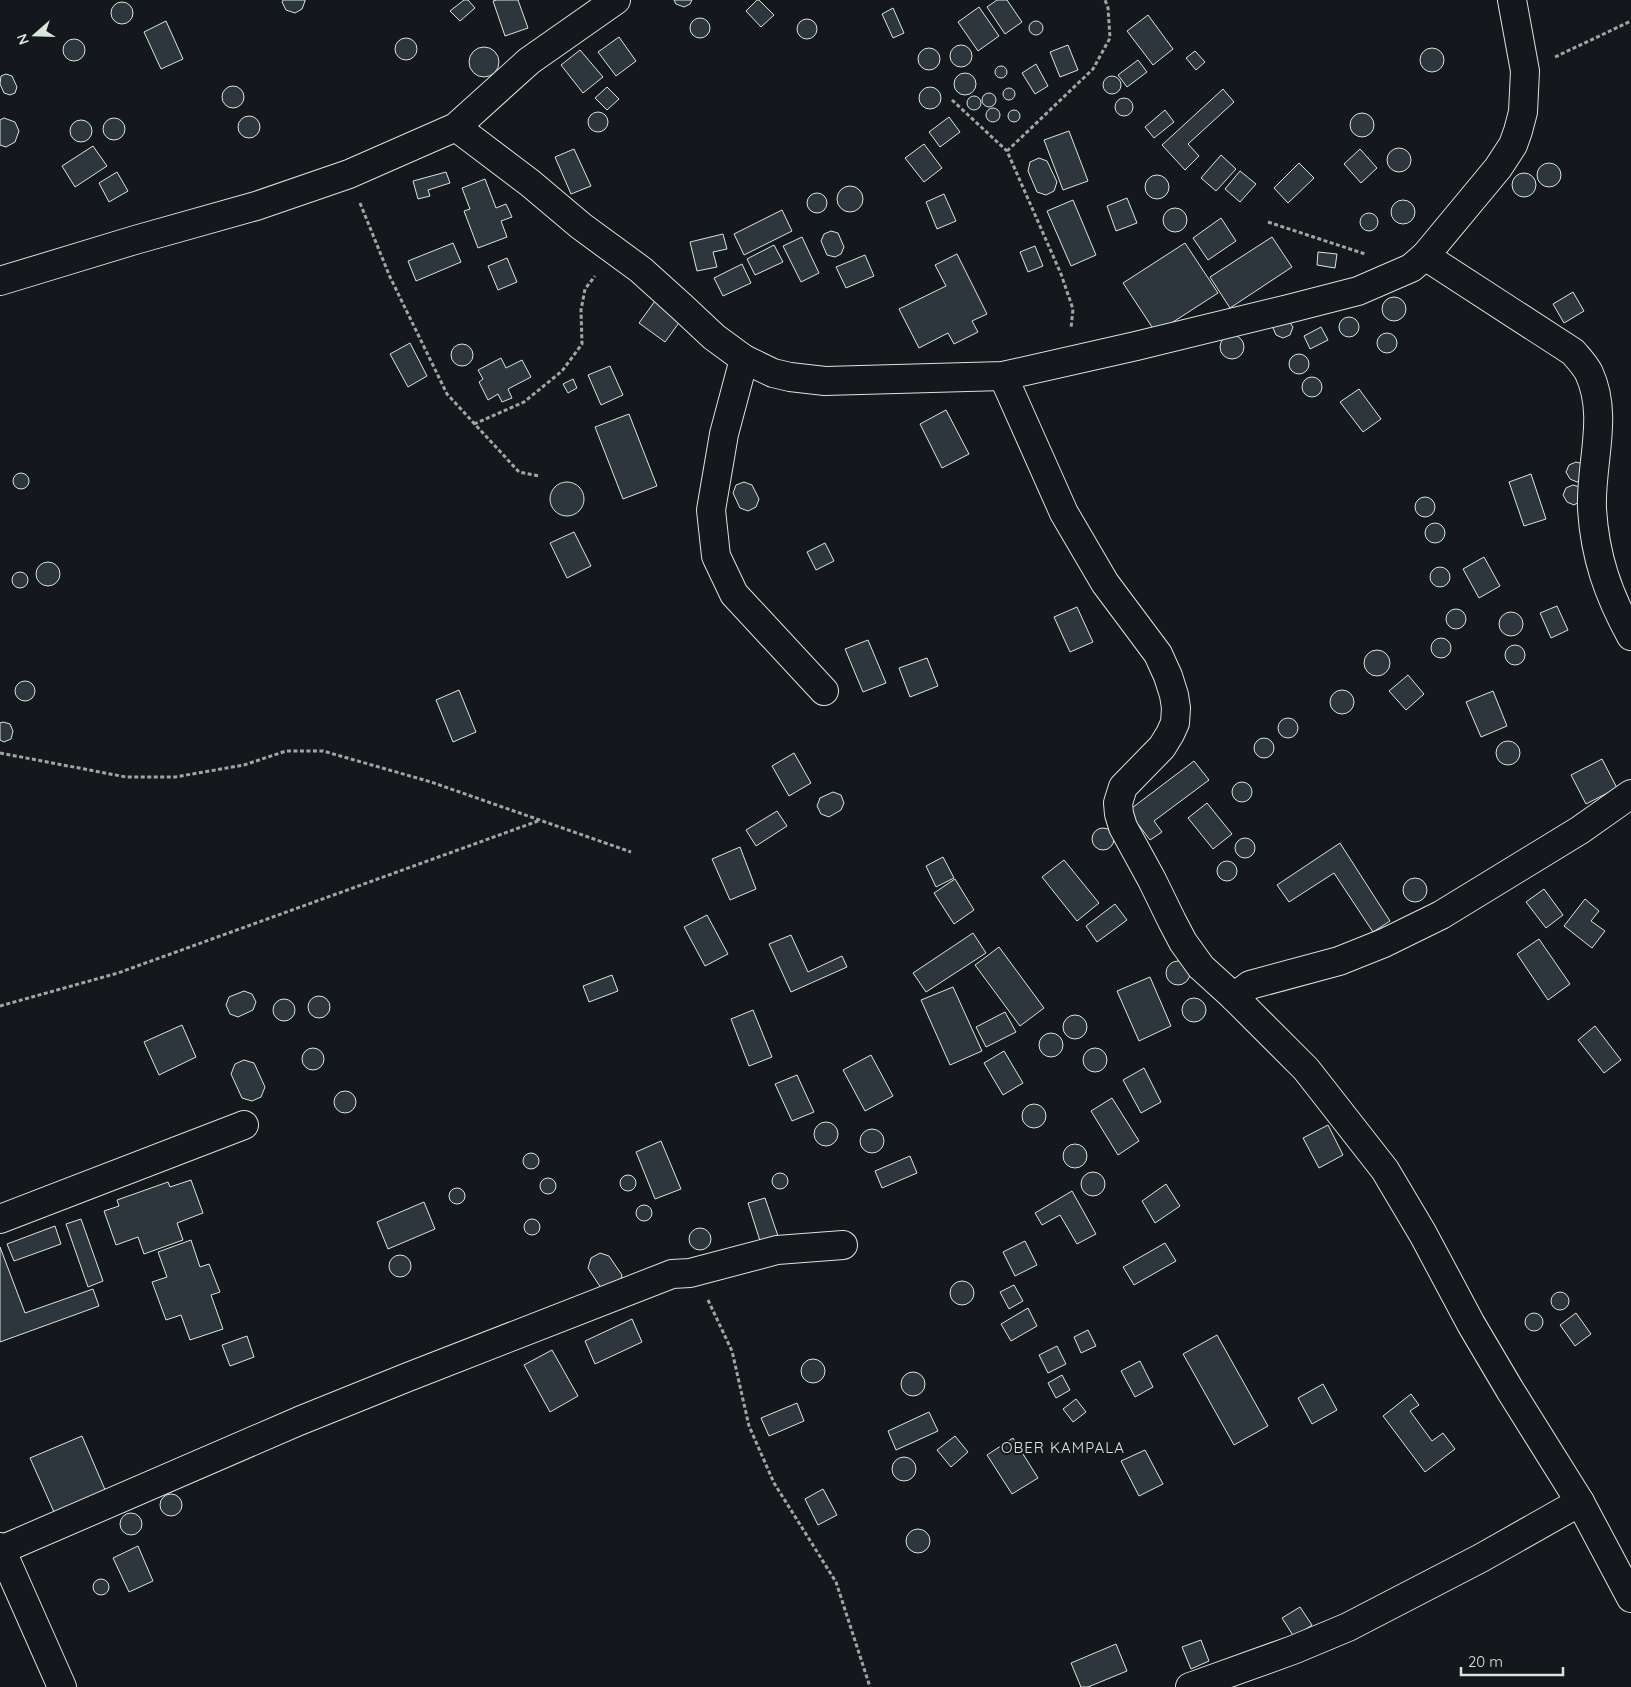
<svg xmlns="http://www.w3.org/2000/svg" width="1631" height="1687" viewBox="0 0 1631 1687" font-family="Quicksand,sans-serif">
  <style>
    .building { fill: #2c363c; stroke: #d8e6dc }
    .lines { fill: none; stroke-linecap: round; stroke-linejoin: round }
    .minor-casing { stroke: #d8e6dc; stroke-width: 30 }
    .path { stroke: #9da8a2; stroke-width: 3; stroke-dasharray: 4 2.5; stroke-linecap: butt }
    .minor { stroke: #14181c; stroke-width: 28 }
    .labels { text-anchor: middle; stroke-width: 4; stroke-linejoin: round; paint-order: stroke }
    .quarter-label { font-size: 15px; letter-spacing: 1px; fill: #d8e6dc; stroke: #14181c }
  </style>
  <rect width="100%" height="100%" fill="#14181c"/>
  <g class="building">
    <polygon points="283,0 305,0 305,1 302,9 295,13 286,10 282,2"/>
    <polygon points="464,0 468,0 475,8 460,21 450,11"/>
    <polygon points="497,0 518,0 528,28 505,36 493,1"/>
    <polygon points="674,0 692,0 690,4 684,7 676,4"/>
    <polygon points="757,0 759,0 774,15 761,27 746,11"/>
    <polygon points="997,0 1007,0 1022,22 1005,34 987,7"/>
    <circle cx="122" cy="13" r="11"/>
    <polygon points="979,7 999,36 978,51 958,22"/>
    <polygon points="893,8 904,33 893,38 882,14"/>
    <polygon points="1148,15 1173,49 1153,65 1127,31"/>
    <circle cx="700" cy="28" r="10"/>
    <circle cx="807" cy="29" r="10"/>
    <polygon points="166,21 183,59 161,69 144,32"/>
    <circle cx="1036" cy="28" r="7"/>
    <polygon points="619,37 636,61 616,76 598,52"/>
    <circle cx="406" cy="49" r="11"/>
    <circle cx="74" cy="50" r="11"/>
    <circle cx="961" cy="56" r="11"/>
    <polygon points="1068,45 1078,70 1060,77 1050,52"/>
    <circle cx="484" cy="62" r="15"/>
    <circle cx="929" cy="59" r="11"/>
    <circle cx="1432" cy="60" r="12"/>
    <polygon points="580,50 603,77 583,93 561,65"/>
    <polygon points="1195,51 1205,62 1196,70 1186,58"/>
    <polygon points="1138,60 1147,72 1127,87 1118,75"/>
    <polygon points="1036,64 1048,86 1035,94 1022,73"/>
    <circle cx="1001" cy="72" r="6"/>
    <circle cx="965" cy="84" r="11"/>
    <polygon points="6,74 12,76 17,87 15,93 10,95 4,93 0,84 1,76"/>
    <circle cx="1112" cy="85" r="9"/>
    <circle cx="233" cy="97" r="11"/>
    <circle cx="930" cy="98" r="11"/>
    <polygon points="607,87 619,99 607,110 595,98"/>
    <circle cx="1009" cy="94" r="6"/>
    <polygon points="1223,89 1234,102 1188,144 1199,156 1185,170 1162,145"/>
    <circle cx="989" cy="100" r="7"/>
    <circle cx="974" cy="103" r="7"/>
    <circle cx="1124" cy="107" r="9"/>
    <circle cx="993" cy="115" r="7"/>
    <circle cx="1014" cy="116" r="6"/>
    <polygon points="1165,110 1174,122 1154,138 1145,127"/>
    <circle cx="598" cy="122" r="10"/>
    <circle cx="1362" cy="125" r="12"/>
    <circle cx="249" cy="127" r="11"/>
    <polygon points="949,117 960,132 940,147 929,132"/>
    <circle cx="114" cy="129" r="11"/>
    <polygon points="4,118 15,122 19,131 15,142 6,147 0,145 0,120"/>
    <circle cx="81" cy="131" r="11"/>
    <polygon points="1069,131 1088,181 1063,190 1044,140"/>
    <polygon points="924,144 942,168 924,182 905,158"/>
    <polygon points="93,146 107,166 75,187 62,166"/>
    <circle cx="1399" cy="160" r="12"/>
    <polygon points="574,149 591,186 571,194 555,157"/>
    <polygon points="1360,149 1377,168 1361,183 1344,164"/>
    <polygon points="1221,155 1236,169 1216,191 1201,178"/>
    <polygon points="1039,158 1047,161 1057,182 1054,191 1046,195 1037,192 1028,171 1030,162"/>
    <polygon points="1299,163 1314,178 1288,203 1274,188"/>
    <circle cx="1549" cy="175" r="12"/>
    <polygon points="1240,171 1256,184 1240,202 1225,189"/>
    <polygon points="117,172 128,191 109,202 99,183"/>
    <polygon points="446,172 450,183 428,190 430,196 418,199 413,181"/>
    <circle cx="1524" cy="185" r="12"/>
    <circle cx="1157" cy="187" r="12"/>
    <polygon points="485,179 496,208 506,204 512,217 501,221 507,237 478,248 464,211 470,209 462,188"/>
    <circle cx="850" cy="199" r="13"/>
    <circle cx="817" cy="203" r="10"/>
    <polygon points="944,194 956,221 937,229 926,202"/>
    <polygon points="1127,198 1137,223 1116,231 1107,206"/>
    <polygon points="1073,200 1096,255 1071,266 1047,211"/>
    <circle cx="1403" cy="212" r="12"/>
    <circle cx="1175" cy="220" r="12"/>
    <polygon points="782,210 792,231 744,255 734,234"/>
    <circle cx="1369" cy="222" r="9"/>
    <polygon points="1221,218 1236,241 1208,260 1193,238"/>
    <polygon points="831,231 838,233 844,247 841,254 835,257 827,255 821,241 824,234"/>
    <polygon points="723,234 727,249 713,252 717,267 697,271 690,242"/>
    <polygon points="802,237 819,273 801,282 783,246"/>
    <polygon points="1272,237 1292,267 1230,308 1210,277"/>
    <polygon points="453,243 461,262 416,281 408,261"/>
    <polygon points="1185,243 1218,293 1156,333 1123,283"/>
    <polygon points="774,245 783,262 755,275 747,259"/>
    <polygon points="1035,246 1043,266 1028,272 1020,252"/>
    <polygon points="1318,252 1337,254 1335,268 1317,265"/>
    <polygon points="957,254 987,314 972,321 978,332 954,344 948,333 919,348 899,309 946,286 935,265"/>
    <polygon points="865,255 874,276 846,288 836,267"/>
    <polygon points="507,258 517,282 498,290 488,266"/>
    <polygon points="742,264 751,283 723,296 714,278"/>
    <polygon points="1573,292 1584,311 1564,323 1553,304"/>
    <circle cx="1394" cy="309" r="12"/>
    <polygon points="655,301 681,320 665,342 639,323"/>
    <circle cx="1349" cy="327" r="10"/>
    <polygon points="1275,321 1289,321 1293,327 1290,335 1283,338 1276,335 1273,328"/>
    <polygon points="1321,327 1328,340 1310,349 1304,336"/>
    <circle cx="1387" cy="343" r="10"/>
    <circle cx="1232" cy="347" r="12"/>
    <polygon points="410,343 427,376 408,387 390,354"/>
    <circle cx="462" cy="355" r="11"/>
    <circle cx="1299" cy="364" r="10"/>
    <polygon points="501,358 506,368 522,360 531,377 508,389 512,398 502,402 498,394 488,400 479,382 483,379 478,370"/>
    <polygon points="610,366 623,395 601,405 588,375"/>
    <circle cx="1312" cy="387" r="10"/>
    <polygon points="573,379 577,388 568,393 563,384"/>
    <polygon points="1359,389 1381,419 1363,432 1340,402"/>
    <polygon points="946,410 969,454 942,468 920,424"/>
    <polygon points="629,414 657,486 623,499 595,427"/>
    <polygon points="1576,462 1583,464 1584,478 1577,482 1570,479 1566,472 1569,465"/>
    <circle cx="21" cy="481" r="8"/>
    <polygon points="1531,474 1546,519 1524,526 1509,482"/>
    <polygon points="744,482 752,485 759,499 756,507 748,511 740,508 733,493 736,485"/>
    <circle cx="567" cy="499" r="17"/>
    <polygon points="1573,485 1580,487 1581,501 1574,505 1567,502 1563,495 1566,488"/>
    <circle cx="1425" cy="507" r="10"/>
    <circle cx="1435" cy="533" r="10"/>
    <polygon points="574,532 591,566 567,578 550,543"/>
    <polygon points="825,543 834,561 816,570 807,552"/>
    <polygon points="1484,557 1500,586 1479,598 1463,569"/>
    <circle cx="48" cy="574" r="12"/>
    <circle cx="1440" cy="577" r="10"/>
    <circle cx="20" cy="580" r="8"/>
    <polygon points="1557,606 1568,630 1551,638 1540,613"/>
    <polygon points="1077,607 1093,642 1070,652 1054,617"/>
    <circle cx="1456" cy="619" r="10"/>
    <circle cx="1511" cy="624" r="12"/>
    <circle cx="1441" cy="648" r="10"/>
    <polygon points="868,640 886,683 863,692 845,649"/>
    <circle cx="1515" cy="655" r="10"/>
    <circle cx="1377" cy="663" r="13"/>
    <polygon points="927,658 938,686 910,697 899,668"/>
    <polygon points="1408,675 1424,694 1406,710 1389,691"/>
    <circle cx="25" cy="691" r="10"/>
    <circle cx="1342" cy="702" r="12"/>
    <polygon points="459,690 476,732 453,742 436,700"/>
    <polygon points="1493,691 1507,726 1481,737 1466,702"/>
    <circle cx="1288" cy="728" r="10"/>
    <polygon points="3,722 10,724 13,731 11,739 4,742 0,740 0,723"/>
    <circle cx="1264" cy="748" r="10"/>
    <circle cx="1508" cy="753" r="12"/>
    <polygon points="794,753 811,783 789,796 772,766"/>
    <polygon points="1602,759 1617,788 1586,804 1571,775"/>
    <polygon points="1194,761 1209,780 1154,821 1162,832 1150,840 1128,811"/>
    <circle cx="1242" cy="792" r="10"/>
    <polygon points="833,792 841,795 844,803 841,810 829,817 821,814 817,806 820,798"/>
    <polygon points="1207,803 1232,834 1213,849 1188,818"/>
    <polygon points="777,811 787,826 756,846 746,830"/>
    <circle cx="1103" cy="839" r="11"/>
    <circle cx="1245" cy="848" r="10"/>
    <polygon points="1340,843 1390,921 1373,932 1334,873 1289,902 1277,885"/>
    <polygon points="740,847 756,889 730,900 712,859"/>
    <polygon points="943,857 954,878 936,887 926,866"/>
    <polygon points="1064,860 1099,903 1077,921 1042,877"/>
    <circle cx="1227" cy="871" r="10"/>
    <circle cx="1415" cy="890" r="12"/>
    <polygon points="955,879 974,910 954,924 934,893"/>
    <polygon points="1544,889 1563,915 1546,928 1526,902"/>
    <polygon points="1585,899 1599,911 1591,921 1605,931 1592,948 1564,926"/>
    <polygon points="1115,904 1127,920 1097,942 1086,926"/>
    <polygon points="707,915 728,954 705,966 684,927"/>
    <polygon points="973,933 986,953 926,992 913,973"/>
    <polygon points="791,935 808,972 842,956 847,967 791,992 769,944"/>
    <polygon points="1539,939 1570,984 1548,1000 1517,954"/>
    <polygon points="999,947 1044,1008 1020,1026 975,965"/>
    <circle cx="1178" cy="973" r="12"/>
    <polygon points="612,975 618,991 589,1002 583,986"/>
    <polygon points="1150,977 1171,1026 1139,1041 1117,991"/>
    <polygon points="953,987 982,1051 950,1065 921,1000"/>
    <polygon points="244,991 252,994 256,1002 253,1010 238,1017 230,1014 226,1005 229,997"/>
    <circle cx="319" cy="1007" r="11"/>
    <circle cx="1194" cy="1010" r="12"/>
    <circle cx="284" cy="1010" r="11"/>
    <polygon points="753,1010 772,1057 749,1066 731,1019"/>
    <polygon points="1005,1012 1016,1032 986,1047 976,1027"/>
    <circle cx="1075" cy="1027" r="12"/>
    <polygon points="182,1025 196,1057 159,1075 144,1042"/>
    <polygon points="1595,1026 1621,1060 1604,1073 1578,1040"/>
    <circle cx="1051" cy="1045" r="12"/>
    <circle cx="313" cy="1059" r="11"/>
    <circle cx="1095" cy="1060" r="12"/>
    <polygon points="1004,1051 1023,1083 1003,1095 984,1063"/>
    <polygon points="871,1055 893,1096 865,1111 843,1070"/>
    <polygon points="244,1060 254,1063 265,1087 261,1097 252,1101 242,1098 231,1074 235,1064"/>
    <polygon points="1144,1068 1161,1102 1141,1113 1123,1080"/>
    <polygon points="797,1075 814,1112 792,1121 775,1084"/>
    <circle cx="345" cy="1102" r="11"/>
    <polygon points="1112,1098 1139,1141 1118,1155 1091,1111"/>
    <circle cx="1034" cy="1116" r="12"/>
    <circle cx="826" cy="1134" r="12"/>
    <polygon points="1328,1125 1343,1155 1319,1168 1303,1138"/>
    <circle cx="872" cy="1141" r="12"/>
    <polygon points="661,1141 681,1189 655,1199 636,1152"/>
    <circle cx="1075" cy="1156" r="12"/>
    <circle cx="531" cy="1161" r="8"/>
    <polygon points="910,1156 917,1173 882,1188 875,1171"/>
    <circle cx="1093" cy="1184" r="12"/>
    <circle cx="780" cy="1181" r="8"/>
    <circle cx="628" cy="1183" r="8"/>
    <circle cx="548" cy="1186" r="8"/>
    <polygon points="191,1180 203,1213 177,1223 183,1240 144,1254 138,1237 116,1245 104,1211 119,1206 117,1200 168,1182 170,1187"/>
    <polygon points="1166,1184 1180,1206 1155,1223 1142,1201"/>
    <circle cx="457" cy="1196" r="8"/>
    <polygon points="1072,1191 1096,1234 1077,1244 1060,1215 1042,1225 1035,1213"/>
    <polygon points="765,1198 779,1239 761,1244 748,1203"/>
    <polygon points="424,1202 435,1229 388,1249 377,1222"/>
    <circle cx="644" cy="1213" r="8"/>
    <circle cx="532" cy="1227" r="8"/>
    <polygon points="81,1219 103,1281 88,1287 66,1224"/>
    <polygon points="55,1226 61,1244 14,1261 7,1244"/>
    <circle cx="700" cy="1239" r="11"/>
    <polygon points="191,1240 200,1267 209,1264 220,1292 211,1295 223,1329 190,1340 181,1315 166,1320 152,1282 167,1277 158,1252"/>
    <polygon points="1025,1241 1037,1265 1015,1276 1003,1252"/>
    <polygon points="1165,1243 1176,1261 1134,1285 1123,1267"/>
    <polygon points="0,1247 25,1313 93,1289 99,1306 0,1342"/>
    <polygon points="600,1253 609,1256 622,1275 619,1285 601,1288 588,1268 591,1258"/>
    <circle cx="400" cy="1266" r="11"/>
    <circle cx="962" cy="1293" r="12"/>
    <polygon points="1014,1285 1023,1301 1009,1309 1000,1292"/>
    <circle cx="1560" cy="1301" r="9"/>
    <polygon points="1028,1308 1037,1326 1011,1341 1001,1324"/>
    <circle cx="1534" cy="1322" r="9"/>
    <polygon points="1576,1313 1591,1334 1575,1346 1560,1325"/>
    <polygon points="632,1319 642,1342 595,1364 585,1341"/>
    <polygon points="1088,1330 1096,1346 1081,1353 1074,1337"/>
    <polygon points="1217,1335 1268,1426 1234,1445 1183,1354"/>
    <polygon points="247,1336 254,1357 230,1366 222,1345"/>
    <polygon points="1057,1346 1066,1364 1048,1373 1039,1355"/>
    <polygon points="552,1350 578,1396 550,1412 524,1365"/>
    <circle cx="813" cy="1371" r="12"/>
    <polygon points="1140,1361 1153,1387 1135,1397 1121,1371"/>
    <circle cx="913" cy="1384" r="12"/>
    <polygon points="1062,1375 1070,1390 1056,1398 1048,1383"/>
    <polygon points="1323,1384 1337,1410 1312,1424 1298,1398"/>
    <polygon points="1411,1394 1419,1405 1410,1411 1432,1441 1443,1433 1455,1449 1425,1472 1383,1416"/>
    <polygon points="1076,1399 1086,1412 1073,1422 1063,1409"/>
    <polygon points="797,1403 804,1421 769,1436 761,1418"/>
    <polygon points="929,1412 938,1431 896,1450 888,1431"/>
    <polygon points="82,1436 109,1499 58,1521 30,1458"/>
    <polygon points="955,1436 968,1452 951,1467 937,1450"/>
    <polygon points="1013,1438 1038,1478 1012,1494 987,1455"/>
    <polygon points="1145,1450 1163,1484 1139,1496 1121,1461"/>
    <circle cx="904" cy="1469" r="12"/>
    <polygon points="823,1489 837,1515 818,1525 805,1499"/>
    <circle cx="171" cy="1505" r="11"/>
    <circle cx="131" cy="1524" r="11"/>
    <circle cx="918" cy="1541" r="12"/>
    <polygon points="138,1546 153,1581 129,1592 113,1558"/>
    <circle cx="101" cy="1587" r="8"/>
    <polygon points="1300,1607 1312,1625 1294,1637 1282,1618"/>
    <polygon points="1201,1640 1209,1661 1191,1669 1182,1647"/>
    <polygon points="1116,1644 1127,1671 1088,1687 1081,1687 1071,1663"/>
  </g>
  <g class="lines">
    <defs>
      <g id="minor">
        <path d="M1512 0 1525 71 1523 112 1518 131 1513 145 1498 168 1425 256 1573 352C1578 358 1585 365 1589 373 1609 416 1590 464 1592 509 1595 557 1608 594 1631 636"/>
        <polyline points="456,127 530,183 581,226 641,270 682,307 714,337 744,359 773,373 790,377 825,381 1003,376 1136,346 1288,309 1358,291 1411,268 1425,256"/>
        <polyline points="0,281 135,240 256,206 349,174 456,127 529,61 616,0"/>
        <polyline points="744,359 724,434 711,510 716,556 734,594 824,691"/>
        <polyline points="1003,376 1064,513 1105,583 1158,654 1168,676 1174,695 1176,708 1175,723 1170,734 1162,747 1123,787 1118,803 1119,814 1123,827 1152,880 1172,921 1183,942 1201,967 1234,997 1306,1069 1385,1170 1423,1234 1471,1324 1510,1390 1580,1502 1631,1598"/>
        <polyline points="1234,997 1250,985 1339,961 1384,943 1441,915 1580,830 1631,794"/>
        <polyline points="0,1219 244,1125"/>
        <polyline points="0,1547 62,1687"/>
        <polyline points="1,1550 299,1421 408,1377 672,1274 690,1273 777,1250 843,1245"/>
        <polyline points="1190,1687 1293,1650 1348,1627 1481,1558 1580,1502"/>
      </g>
    </defs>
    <use href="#minor" class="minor-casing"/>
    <g class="path">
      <polyline points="1555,57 1631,21"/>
      <polyline points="952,100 1007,151 1061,274 1073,309 1071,328"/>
      <polyline points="1007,151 1093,69 1110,38 1108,8 1105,0"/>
      <polyline points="360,203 390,277 447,394 519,472 539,476"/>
      <polyline points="1268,222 1365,254"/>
      <polyline points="474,424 524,402 562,371 582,344 581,310 585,289 595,276"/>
      <polyline points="0,753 126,777 175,777 244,765 286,751 323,751 431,782 631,852"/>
      <polyline points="0,1006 118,973 538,821"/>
      <polyline points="708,1300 732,1351 749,1426 774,1483 836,1582 870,1687"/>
    </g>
    <use href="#minor" class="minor"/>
  </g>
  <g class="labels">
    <g class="quarter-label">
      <text x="1063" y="1453">OBER KAMPALA</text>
    </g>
  </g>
  <g transform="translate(35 35) rotate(250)" stroke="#14181c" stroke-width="4" paint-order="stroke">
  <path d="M0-4L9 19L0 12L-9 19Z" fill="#d8e6dc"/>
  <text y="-8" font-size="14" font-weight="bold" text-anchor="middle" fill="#d8e6dc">N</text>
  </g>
  <path d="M1461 1667v8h102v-8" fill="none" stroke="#d8e6dc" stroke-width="2.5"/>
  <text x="1468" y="1667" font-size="15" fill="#d8e6dc" stroke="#14181c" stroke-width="4" paint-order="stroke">20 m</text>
</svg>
